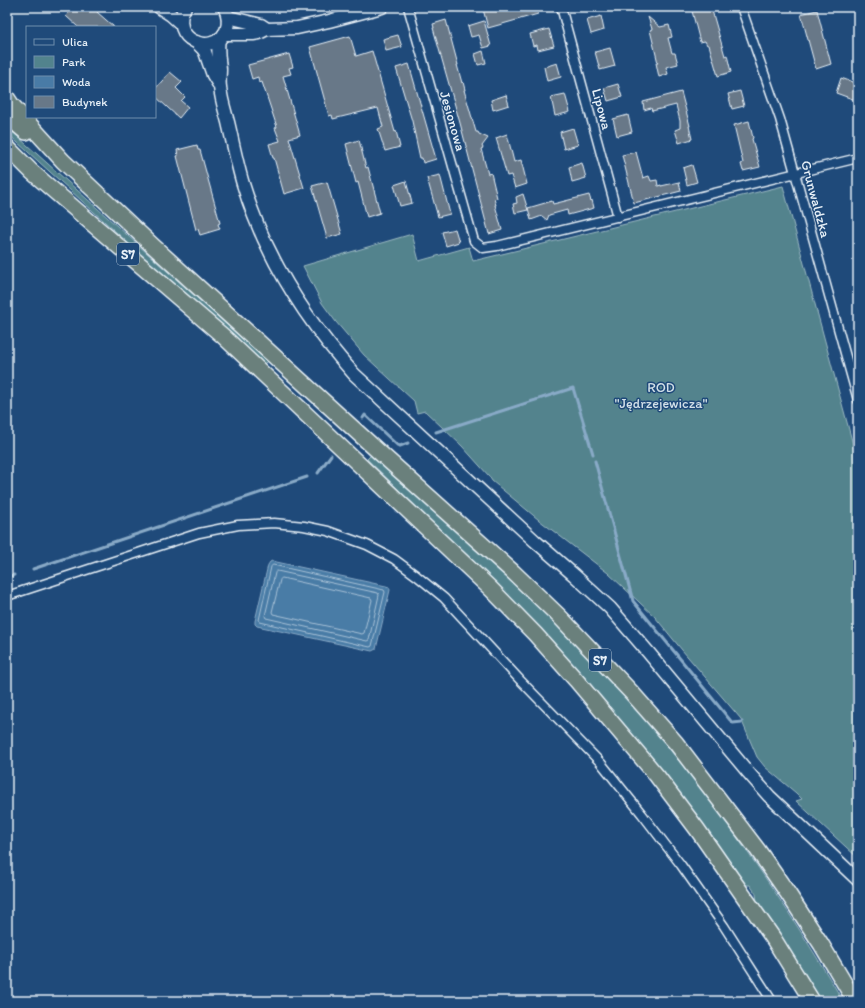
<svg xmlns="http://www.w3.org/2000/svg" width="865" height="1008" viewBox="0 0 865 1008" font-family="Itim,sans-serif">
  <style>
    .green { fill: #52838d; stroke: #9dbac2 }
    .water { fill: #497ba6; stroke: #89aac7 }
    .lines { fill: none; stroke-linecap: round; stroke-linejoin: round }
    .shore { stroke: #a8c2d7; stroke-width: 1 }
    .stream { stroke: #89aac7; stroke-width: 3 }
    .building { fill: #687888; stroke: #e8f1f8 }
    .street-casing { stroke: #e8f1f8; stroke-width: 11 }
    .secondary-casing { stroke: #e8f1f8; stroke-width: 15 }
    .highway-casing { stroke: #e8f1f8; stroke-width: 18 }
    .street { stroke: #1f4a7a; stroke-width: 8 }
    .secondary { stroke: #1f4a7a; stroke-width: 12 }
    .highway { stroke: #6a807c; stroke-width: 15 }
    .labels { text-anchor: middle; stroke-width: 3; stroke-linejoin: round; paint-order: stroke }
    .shield { fill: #1f4a7a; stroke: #acbfd2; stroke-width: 1 }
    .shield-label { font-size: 13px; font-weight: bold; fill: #e8f1f8 }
    .street-label { font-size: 14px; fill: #e8f1f8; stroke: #1f4a7a }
    .park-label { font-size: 14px; fill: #d2e0e8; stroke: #1f4a7a }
  </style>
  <rect width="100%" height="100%" fill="#1f4a7a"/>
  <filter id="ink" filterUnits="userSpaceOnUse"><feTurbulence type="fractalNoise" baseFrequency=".025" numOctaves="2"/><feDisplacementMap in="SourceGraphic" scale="8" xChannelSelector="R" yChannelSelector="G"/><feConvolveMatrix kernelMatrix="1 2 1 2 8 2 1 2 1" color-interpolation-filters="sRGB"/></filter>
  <g filter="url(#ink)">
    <g class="green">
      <path d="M7 127 267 361 264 364 252 353 243 346C163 276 86 204 7 133Z"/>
      <polygon points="783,186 858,463 858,858 796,801 802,799 796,793 765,767 757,757 741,719 682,650 655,617 608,573 539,520 492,481 489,476 462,446 425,411 417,413 414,401 364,355 336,322 322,303 303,266 412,234 419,261 469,247 473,261"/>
      <path d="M371 455C405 485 439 514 472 544 490 560 507 578 525 594 549 617 573 640 595 664 691 766 772 880 843 1001H820L801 970 757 902 756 894 750 885H746L699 820 509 597 465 554 367 459Z"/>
    </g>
    <polygon class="water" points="272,561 386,586 389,587 390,590 376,649 372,651 257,626 255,624 255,621 268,565 270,562"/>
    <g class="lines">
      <g class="shore">
        <polygon points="273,565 384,590 385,592 372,646 370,647 260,622 259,620 271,567"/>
        <polygon points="277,571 378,593 379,595 369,640 367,641 266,618 265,616 275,573"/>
        <polygon points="282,578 371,598 372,600 364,633 362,634 273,614 272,612 280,580"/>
      </g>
      <g class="stream">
        <polyline points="363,418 365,415 397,445 400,446 408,443"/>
        <polyline points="436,432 573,388 593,454"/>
        <polyline points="595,461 633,601 730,720 733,723 742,722"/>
        <polyline points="318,473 331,455"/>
        <polyline points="33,569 307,477"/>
        <polyline points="7,577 14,575"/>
      </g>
    </g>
    <g class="building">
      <polygon points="74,7 102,7 97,12 114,27 78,27 66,16"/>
      <polygon points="489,7 536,7 538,14 488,28 483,9"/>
      <polygon points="695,7 711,7 725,56 727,55 731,72 718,76 709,45 707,45 705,41 700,42 692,11 695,10"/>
      <polygon points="817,10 831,64 816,69 801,14"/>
      <polygon points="601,16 604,30 591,34 587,20"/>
      <polygon points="648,17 660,27 669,25 672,37 668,38 672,53 675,53 678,64 666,67 668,74 659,77 656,63 658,63 650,30 652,29"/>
      <polygon points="446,20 458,65 457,65 462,83 463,82 465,90 464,90 476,132 478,132 479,134 488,138 482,146 483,148 481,149 488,174 491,173 497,198 494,199 496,205 495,205 502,230 489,234 460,123 433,28 434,28 433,24"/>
      <polygon points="484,21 491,46 483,48 479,35 471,37 468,26"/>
      <polygon points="549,29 554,46 538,50 537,45 533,46 530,34"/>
      <polygon points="398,35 402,47 386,51 383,39"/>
      <polygon points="350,36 356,56 372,51 395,132 396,131 400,147 385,151 378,129 383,127 378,108 333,119 332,115 329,116 310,47"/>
      <polygon points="610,48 615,66 600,70 595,52"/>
      <polygon points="483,51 486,63 478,65 475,54"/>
      <polygon points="289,54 293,67 289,68 291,74 283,76 300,135 289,138 304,188 284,194 274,158 273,158 269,144 280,141 275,128 277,127 262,82 259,83 258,77 252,79 248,65"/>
      <polygon points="557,63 561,77 547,81 544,67"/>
      <polygon points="409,64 436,159 423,163 422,158 420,158 412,121 396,68"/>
      <polygon points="170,72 182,82 176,88 185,97 181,101 188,107 179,118 155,96 155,89"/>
      <polygon points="841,78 858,84 858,101 836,93"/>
      <polygon points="618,84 622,97 608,101 604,88"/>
      <polygon points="740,91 744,106 732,109 728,94"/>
      <polygon points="681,92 690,126 689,126 692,139 679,143 675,130 680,128 680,121 676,105 652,111 651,108 644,110 643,102"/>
      <polygon points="565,94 570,112 555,116 551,97"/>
      <polygon points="506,95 509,105 493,110 491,100"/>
      <polygon points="628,115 632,132 617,136 613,119"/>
      <polygon points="749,121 753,138 752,139 760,167 743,171 741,164 743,163 734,125"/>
      <polygon points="573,128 578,145 564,149 560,132"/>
      <polygon points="507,134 514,162 521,160 527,184 515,188 511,175 507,176 496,138"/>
      <polygon points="359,140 366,168 368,167 380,213 367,217 358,182 356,183 346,144"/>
      <polygon points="197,145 198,150 200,150 220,223 218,224 220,229 200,235 198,229 196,230 177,156 178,156 177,150"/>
      <polygon points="636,152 643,178 649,176 651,181 657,180 658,186 661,185 661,186 679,182 681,191 634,203 622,155"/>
      <polygon points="582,163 586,178 572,182 569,167"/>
      <polygon points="692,165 697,182 687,185 683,168"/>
      <polygon points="440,175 450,214 438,217 427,178"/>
      <polygon points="406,181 412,203 400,206 394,185"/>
      <polygon points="327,182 342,234 327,238 312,186"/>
      <polygon points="523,194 528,210 515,213 513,204 517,203 516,197"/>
      <polygon points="589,195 591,201 592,200 594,208 568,215 567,210 549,215 547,220 542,216 531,220 528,208 552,201 553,204"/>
      <polygon points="455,229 459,242 446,246 442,232"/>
    </g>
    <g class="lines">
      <defs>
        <g id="street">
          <polyline points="408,7 474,241 483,248 497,246 858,158"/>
          <polyline points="561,7 618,217"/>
          <polyline points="741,7 780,119 858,400"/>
          <polyline points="7,596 199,533 238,525 274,523 304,526 328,531 367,545 394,559 417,576 444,598 520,680 601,763 642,814 681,865 724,926 772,1001"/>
        </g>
        <g id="secondary">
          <polyline points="159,7 171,15 181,24"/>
          <path d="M185 7C168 39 212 58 226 31 229 23 228 14 224 7"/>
          <polyline points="228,17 261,25 267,29"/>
          <polyline points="224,34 253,34 259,33 267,29 297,28 329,21 382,7"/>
          <path d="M219 39C217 49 219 58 220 69 220 75 219 81 220 87 221 99 225 111 228 122 233 143 237 164 243 184 265 257 304 318 354 374L535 541 574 575 610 608 648 652 747 771 769 796 858 880"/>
          <polyline points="196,42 203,49 205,52 213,75 219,85"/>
        </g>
        <g id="highway">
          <polyline points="7,98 11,104 63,161 152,245 378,451 513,572 560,617 632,693 676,743 757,849 787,892 821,944 855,1001"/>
          <polyline points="7,116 26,132"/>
          <polyline points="7,147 32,172 223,336 327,434 491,589 535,634 576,680 657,776 697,829 773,938 812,1001"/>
        </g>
      </defs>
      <use href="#street" class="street-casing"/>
      <use href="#secondary" class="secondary-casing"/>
      <use href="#highway" class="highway-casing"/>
      <use href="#street" class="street"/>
      <use href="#secondary" class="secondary"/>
      <use href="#highway" class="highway"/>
    </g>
  </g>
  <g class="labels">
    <g class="shield">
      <rect x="117" y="243" width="22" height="22" rx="3"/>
      <rect x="589" y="649" width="22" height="22" rx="3"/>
    </g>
    <g class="shield-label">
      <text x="128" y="259">S7</text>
      <text x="600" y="665">S7</text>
    </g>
    <g class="street-label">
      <text transform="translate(602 109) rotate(75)" y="5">Lipowa</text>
      <text transform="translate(453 121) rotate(74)" y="5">Jesionowa</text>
      <text transform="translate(816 199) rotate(75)" y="5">Grunwaldzka</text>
    </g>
    <g class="park-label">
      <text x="661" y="392">ROD<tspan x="661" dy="16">"Jędrzejewicza"</tspan></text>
    </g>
  </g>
  <rect width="865" height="1008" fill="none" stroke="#1f4a7a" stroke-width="24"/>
  <rect x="12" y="12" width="841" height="984" fill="none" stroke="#e8f1f8" stroke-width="1.5" filter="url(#ink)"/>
  <rect x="26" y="26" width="130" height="92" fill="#1f4a7a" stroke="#6f8dac"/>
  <rect x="34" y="39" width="20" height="6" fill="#1f4a7a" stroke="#6f8dac"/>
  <text x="62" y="46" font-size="12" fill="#e8f1f8">Ulica</text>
  <rect x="34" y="56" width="20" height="12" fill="#52838d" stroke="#6f8dac"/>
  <text x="62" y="66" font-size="12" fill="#e8f1f8">Park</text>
  <rect x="34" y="76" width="20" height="12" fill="#497ba6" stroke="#6f8dac"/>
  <text x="62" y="86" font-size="12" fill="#e8f1f8">Woda</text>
  <rect x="34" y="96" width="20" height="12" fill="#687888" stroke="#6f8dac"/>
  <text x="62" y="106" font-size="12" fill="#e8f1f8">Budynek</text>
</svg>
